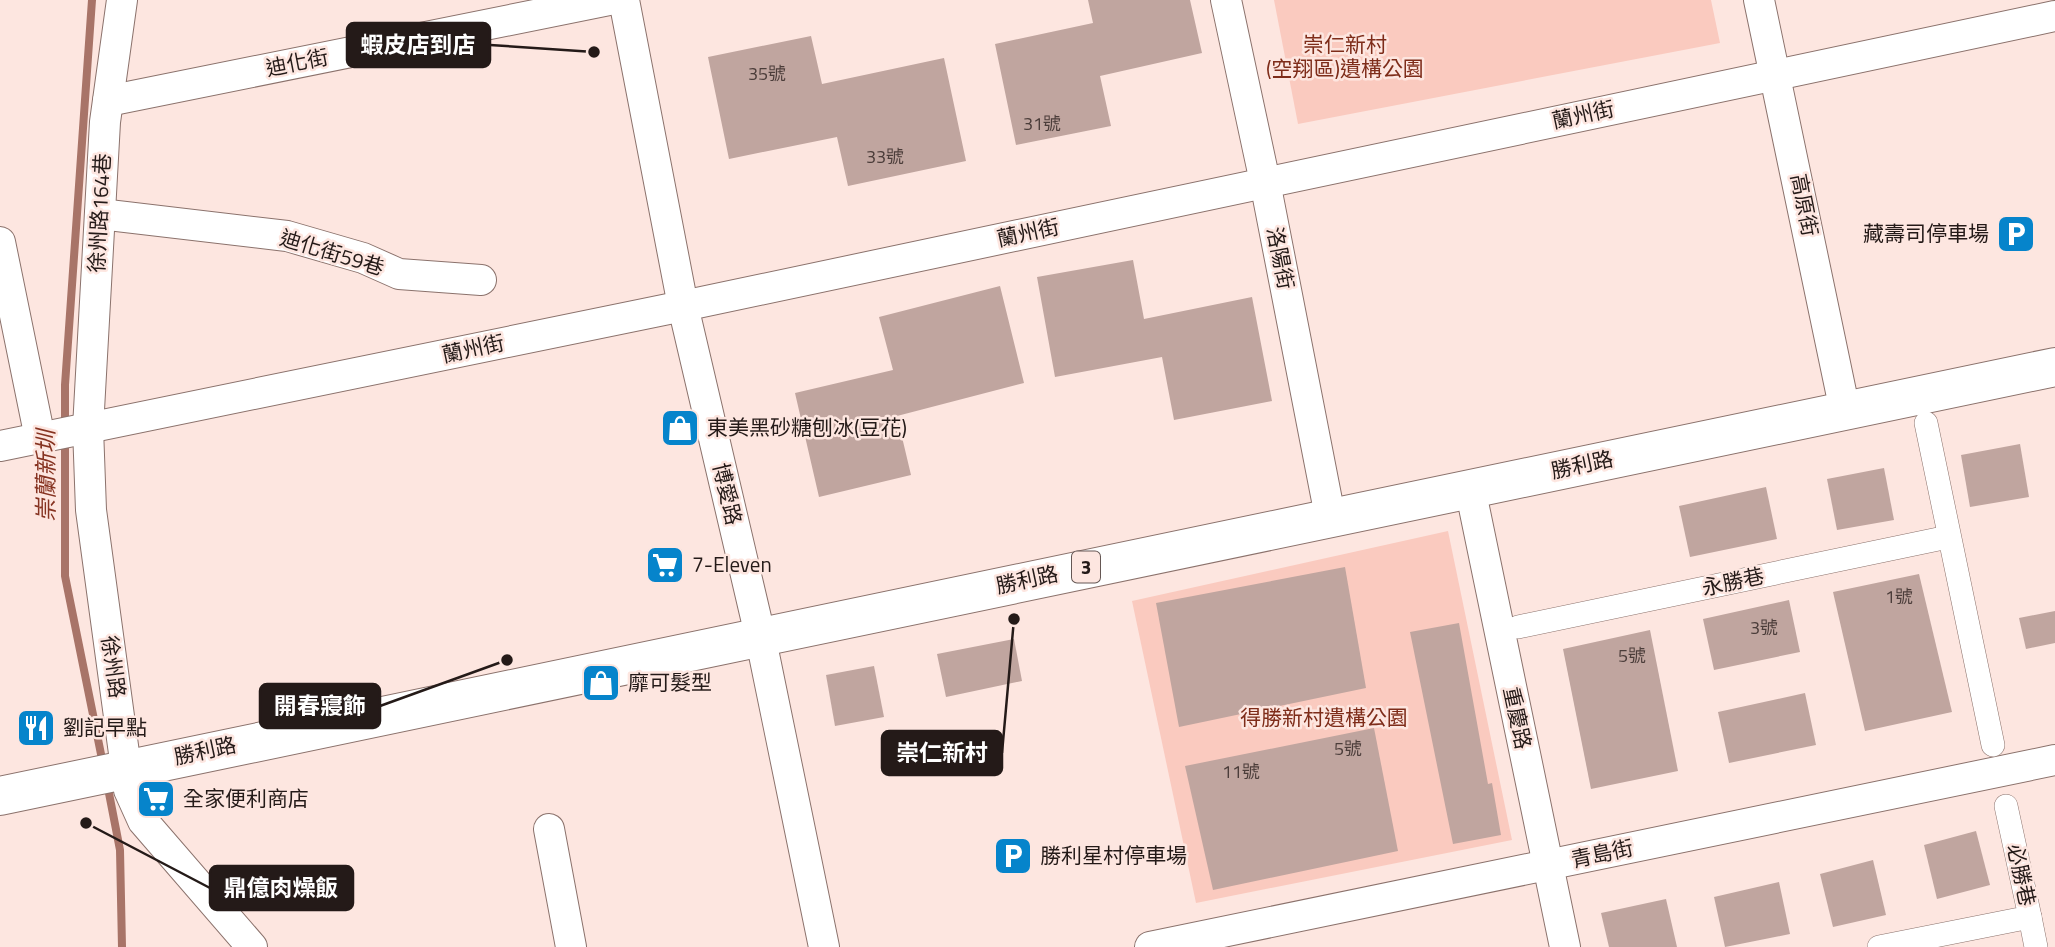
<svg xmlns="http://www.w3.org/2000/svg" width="2055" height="947" viewBox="0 0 2055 947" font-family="'Titillium Web','Noto Sans TC',sans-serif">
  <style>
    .green { fill: #facabf }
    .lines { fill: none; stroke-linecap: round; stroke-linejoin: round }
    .stream { stroke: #a87468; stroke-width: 8 }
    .building { fill: #c0a59f }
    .pedestrian-casing { stroke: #8b726c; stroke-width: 24 }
    .minor-casing { stroke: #8b726c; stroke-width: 32 }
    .primary-casing { stroke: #8b726c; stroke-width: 40 }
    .pedestrian { stroke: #fff; stroke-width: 23 }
    .minor { stroke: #fff; stroke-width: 30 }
    .primary { stroke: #fff; stroke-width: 38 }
    .labels { text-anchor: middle; stroke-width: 5; stroke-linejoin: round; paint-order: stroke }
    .number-label { font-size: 18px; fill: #4b3d3a }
    .shield { fill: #fde6e0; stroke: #655754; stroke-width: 2 }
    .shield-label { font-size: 19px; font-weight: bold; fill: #241a18 }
    .park-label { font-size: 21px; fill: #7e2c19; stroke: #fde6e0 }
    .street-label { font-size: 21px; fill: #241a18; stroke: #fde6e0 }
    .poi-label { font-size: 21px; fill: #241a18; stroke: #fde6e0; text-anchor: start }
    .water-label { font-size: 23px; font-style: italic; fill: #863321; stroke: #fde6e0 }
    .leader { fill: none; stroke: #241a18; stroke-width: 2.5 }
    .callout-dot { fill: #241a18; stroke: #fde6e0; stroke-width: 2.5 }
    .callout { fill: #241a18; stroke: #241a18; stroke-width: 2.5 }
    .callout-label { font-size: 23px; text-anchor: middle; font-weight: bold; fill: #fff }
  </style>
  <rect width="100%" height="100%" fill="#fde6e0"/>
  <g class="green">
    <polygon points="1274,0 1711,0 1720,43 1298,124"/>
    <polygon points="1448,531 1512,840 1196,903 1132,601"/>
  </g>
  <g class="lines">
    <g class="stream">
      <polyline points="92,0 65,385 65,576 103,764"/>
      <polyline points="107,783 120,850 122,947"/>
    </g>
  </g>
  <g class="building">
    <polygon points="1088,0 1190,0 1202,53 1100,76 1111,126 1016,145 995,44 1093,23"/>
    <polygon points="811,36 822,84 944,58 966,161 848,186 837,137 729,159 708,57"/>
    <polygon points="1133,260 1144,319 1252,297 1272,401 1174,420 1162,357 1055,377 1037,277"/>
    <polygon points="1000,286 1024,383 897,416 911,475 819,497 795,393 893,370 879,317"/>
    <polygon points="2020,444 2029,497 1970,507 1961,455"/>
    <polygon points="1884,468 1894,520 1837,530 1827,479"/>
    <polygon points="1766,487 1777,539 1690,557 1679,506"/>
    <polygon points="1345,567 1366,688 1179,727 1156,603"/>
    <polygon points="1919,574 1952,712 1865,731 1833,592"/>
    <polygon points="1789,600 1800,652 1714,670 1703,619"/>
    <polygon points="2055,611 2055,643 2026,649 2019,618"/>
    <polygon points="1459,623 1488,784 1492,783 1501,835 1453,844 1410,632"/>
    <polygon points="1650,630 1678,771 1591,789 1563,649"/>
    <polygon points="1014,639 1022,681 946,697 937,654"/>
    <polygon points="874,666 884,717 835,726 826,675"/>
    <polygon points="1805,693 1816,745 1729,763 1718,712"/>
    <polygon points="1374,728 1398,851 1213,890 1185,766"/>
    <polygon points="1976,831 1990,885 1937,899 1924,845"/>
    <polygon points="1873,860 1886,915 1833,927 1820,874"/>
    <polygon points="1779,882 1790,934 1725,947 1714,897"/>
    <polygon points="1666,899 1677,947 1609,947 1601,913"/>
  </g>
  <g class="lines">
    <defs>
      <g id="pedestrian">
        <polyline points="1926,423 1993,745"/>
        <polyline points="1518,627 1948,537"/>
        <polyline points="2030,917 2036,947"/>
        <polyline points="1879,947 2030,917 2006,806"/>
      </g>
      <g id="minor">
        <polyline points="122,0 105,122 88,428 91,510 129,790 143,821 252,947"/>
        <polyline points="624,0 683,306 760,635 824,947"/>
        <polyline points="1226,0 1265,182 1330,516"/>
        <polyline points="1759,0 1845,411"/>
        <polyline points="108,101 609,0"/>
        <polyline points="100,214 287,236 363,258 399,274 481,280"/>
        <polyline points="0,242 40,438"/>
        <polyline points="0,446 683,306 2055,16"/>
        <polyline points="1470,488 1565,947"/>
        <polyline points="549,829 571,947"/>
        <polyline points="1150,947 2055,760"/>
      </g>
      <polyline id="primary" points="0,796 2055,367"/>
    </defs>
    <use href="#pedestrian" class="pedestrian-casing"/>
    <use href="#minor" class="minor-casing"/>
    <use href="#primary" class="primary-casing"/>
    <use href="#pedestrian" class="pedestrian"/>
    <use href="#minor" class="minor"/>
    <use href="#primary" class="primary"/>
  </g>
  <defs>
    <symbol id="parking-square" viewBox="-11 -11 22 22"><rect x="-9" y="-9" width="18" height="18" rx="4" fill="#0684cb" stroke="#fde6e0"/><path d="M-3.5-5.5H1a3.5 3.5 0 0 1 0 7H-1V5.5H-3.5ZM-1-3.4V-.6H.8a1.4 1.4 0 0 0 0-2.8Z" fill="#fff"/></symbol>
    <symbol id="shop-square" viewBox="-11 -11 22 22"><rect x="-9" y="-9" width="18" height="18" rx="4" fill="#0684cb" stroke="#fde6e0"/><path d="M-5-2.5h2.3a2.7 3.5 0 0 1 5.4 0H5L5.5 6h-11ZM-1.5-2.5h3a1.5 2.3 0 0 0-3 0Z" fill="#fff"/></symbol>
    <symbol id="supermarket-square" viewBox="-11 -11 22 22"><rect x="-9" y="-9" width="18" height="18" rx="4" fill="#0684cb" stroke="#fde6e0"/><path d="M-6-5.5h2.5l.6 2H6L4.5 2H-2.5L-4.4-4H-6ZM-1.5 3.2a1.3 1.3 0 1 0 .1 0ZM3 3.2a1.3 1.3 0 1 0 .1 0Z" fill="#fff"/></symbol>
    <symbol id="restaurant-square" viewBox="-11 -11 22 22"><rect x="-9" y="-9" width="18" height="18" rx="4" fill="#0684cb" stroke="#fde6e0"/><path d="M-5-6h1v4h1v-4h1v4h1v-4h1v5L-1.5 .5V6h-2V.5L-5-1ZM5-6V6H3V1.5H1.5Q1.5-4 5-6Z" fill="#fff"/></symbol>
  </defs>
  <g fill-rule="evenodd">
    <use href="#parking-square" x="1994" y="212" width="44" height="44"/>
    <use href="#shop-square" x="658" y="406" width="44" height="44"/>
    <use href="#supermarket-square" x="643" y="543" width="44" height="44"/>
    <use href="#shop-square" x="579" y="661" width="44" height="44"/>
    <use href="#restaurant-square" x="14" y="706" width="44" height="44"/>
    <use href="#supermarket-square" x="134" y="777" width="44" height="44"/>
    <use href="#parking-square" x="991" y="834" width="44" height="44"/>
  </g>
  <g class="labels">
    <g class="number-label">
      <text x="767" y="80">35號</text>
      <text x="1042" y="130">31號</text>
      <text x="885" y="163">33號</text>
      <text x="1899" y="603">1號</text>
      <text x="1764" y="634">3號</text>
      <text x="1632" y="662">5號</text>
      <text x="1348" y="755">5號</text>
      <text x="1241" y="778">11號</text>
    </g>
    <rect class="shield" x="1072" y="551.5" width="28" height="31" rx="5"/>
    <g class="shield-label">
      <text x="1086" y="574">3</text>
    </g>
    <g class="park-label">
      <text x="1345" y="52">崇仁新村<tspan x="1345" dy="24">(空翔區)遺構公園</tspan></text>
      <text x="1324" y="725">得勝新村遺構公園</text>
    </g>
    <g class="street-label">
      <text transform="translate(297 63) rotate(-11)" y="7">迪化街</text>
      <text transform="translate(1583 115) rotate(-12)" y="7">蘭州街</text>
      <text transform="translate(1804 205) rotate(79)" y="7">高原街</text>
      <text transform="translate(100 213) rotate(-87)" y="7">徐州路164巷</text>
      <text transform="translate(1028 233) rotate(-12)" y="7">蘭州街</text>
      <text transform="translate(332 253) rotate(17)" y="7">迪化街59巷</text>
      <text transform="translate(1280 258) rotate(79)" y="7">洛陽街</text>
      <text transform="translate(473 349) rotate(-12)" y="7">蘭州街</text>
      <text transform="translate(1582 465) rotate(-12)" y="7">勝利路</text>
      <text transform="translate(727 494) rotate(77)" y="7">博愛路</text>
      <text transform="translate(1027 580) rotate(-12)" y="7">勝利路</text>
      <text transform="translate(1733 582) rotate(-12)" y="7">永勝巷</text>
      <text transform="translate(113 667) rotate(82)" y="7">徐州路</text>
      <text transform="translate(1517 718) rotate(78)" y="7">重慶路</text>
      <text transform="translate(205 751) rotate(-12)" y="7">勝利路</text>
      <text transform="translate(1602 854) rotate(-12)" y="7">青島街</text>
      <text transform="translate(2021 875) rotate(78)" y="7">必勝巷</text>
    </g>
    <g class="poi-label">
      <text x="1989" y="241" text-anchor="end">藏壽司停車場</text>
      <text x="707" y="435">東美黑砂糖刨冰(豆花)</text>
      <text x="692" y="572">7-Eleven</text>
      <text x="628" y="690">靡可髮型</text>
      <text x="63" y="735">劉記早點</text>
      <text x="183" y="806">全家便利商店</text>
      <text x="1040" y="863">勝利星村停車場</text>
    </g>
    <g class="water-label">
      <text transform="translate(46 476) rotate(-90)" y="8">崇蘭新圳</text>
    </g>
  </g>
  <path class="leader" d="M594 52L490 45M507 660L380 706M1014 619L1002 753M86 823L210 888"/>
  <g class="callout-dot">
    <circle cx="594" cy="52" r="7"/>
    <circle cx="507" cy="660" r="7"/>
    <circle cx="1014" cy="619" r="7"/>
    <circle cx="86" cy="823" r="7"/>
  </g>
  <g class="callout">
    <rect x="347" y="23" width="143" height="44" rx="7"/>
    <rect x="260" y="684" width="120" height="44" rx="7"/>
    <rect x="882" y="731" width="120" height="44" rx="7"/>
    <rect x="210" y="866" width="143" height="44" rx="7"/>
  </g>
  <g class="callout-label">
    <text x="418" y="53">蝦皮店到店</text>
    <text x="320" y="714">開春寢飾</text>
    <text x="942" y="761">崇仁新村</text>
    <text x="281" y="896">鼎億肉燥飯</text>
  </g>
</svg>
